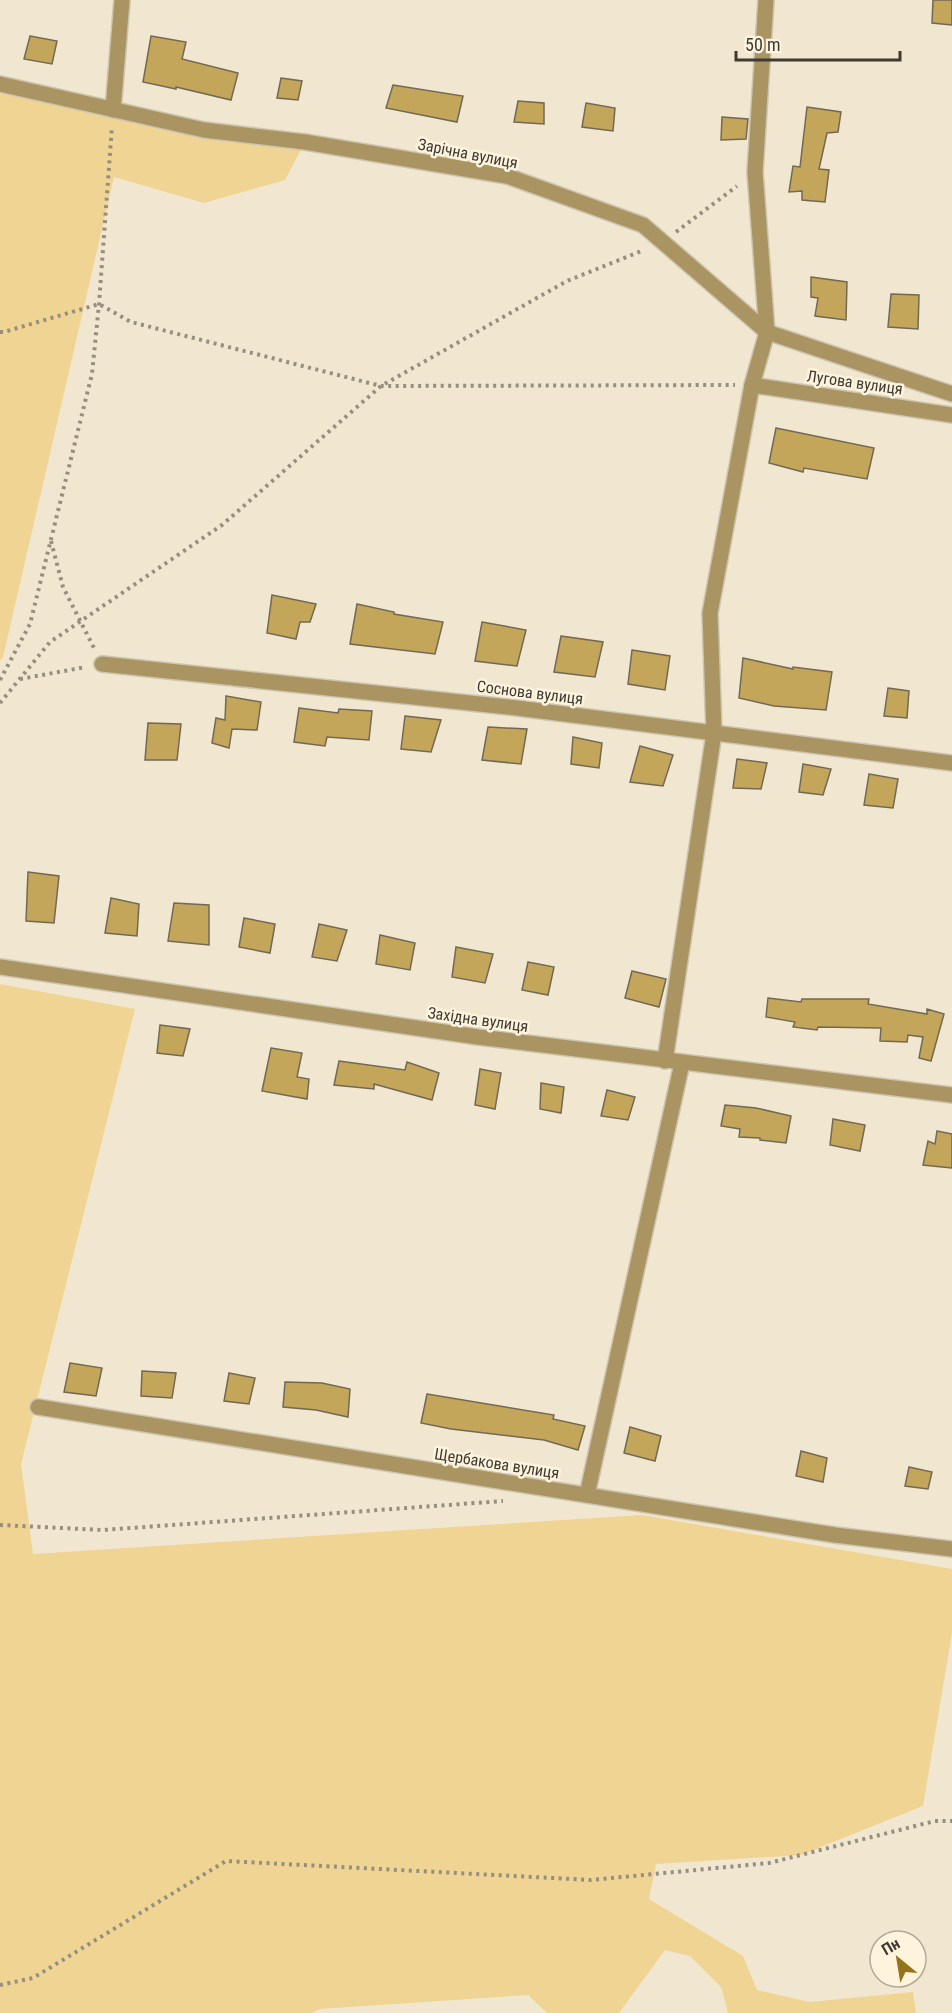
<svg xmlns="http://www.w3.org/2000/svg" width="952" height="2013" viewBox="0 0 952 2013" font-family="'Roboto Condensed',sans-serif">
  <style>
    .green { fill: #f0d493 }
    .building { fill: #c4a65b; stroke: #726955; stroke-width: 1.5 }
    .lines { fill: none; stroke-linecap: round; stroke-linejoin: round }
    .minor-casing { stroke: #cdc5b0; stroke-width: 18 }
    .path { stroke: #968f7f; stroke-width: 4; stroke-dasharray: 3 4.5; stroke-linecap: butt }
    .minor { stroke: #a99462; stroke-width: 15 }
    .labels { text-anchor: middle; stroke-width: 5; stroke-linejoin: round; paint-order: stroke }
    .street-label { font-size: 16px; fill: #3f3b32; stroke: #fef4dd }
  </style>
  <rect width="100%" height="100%" fill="#f1e7d0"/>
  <g class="green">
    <polygon points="0,84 305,142 285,180 204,203 114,177 3,657 0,661"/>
    <polygon points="0,984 135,1009 21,1464 33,1554 642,1515 952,1569 952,1633 923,1806 801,1855 656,1864 649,1899 743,1956 757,1990 810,2002 913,1992 916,2013 728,2013 721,1987 690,1956 665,1950 619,2013 547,2013 528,1995 320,2009 311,2013 0,2013"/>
  </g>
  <g class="building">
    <polygon points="933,0 952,0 952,25 932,23"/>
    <polygon points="30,36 57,41 52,64 24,59"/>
    <polygon points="151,36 186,42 182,59 238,73 231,100 176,87 176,89 143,82"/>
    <polygon points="281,78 302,81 298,100 277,98"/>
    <polygon points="393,85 463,96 457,122 386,108"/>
    <polygon points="518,101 544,103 544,124 514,122"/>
    <polygon points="586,103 615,108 613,131 582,127"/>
    <polygon points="807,107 841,112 838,132 827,133 819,169 829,170 825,202 802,200 802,191 789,192 793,166 800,167"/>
    <polygon points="722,117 748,119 746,139 721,140"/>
    <polygon points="811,277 847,282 846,320 815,316 818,298 811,297"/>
    <polygon points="891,294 919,295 918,329 888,327"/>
    <polygon points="776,428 874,448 867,479 804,468 803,472 769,463"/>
    <polygon points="272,595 316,604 310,622 300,622 296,639 267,633"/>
    <polygon points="357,604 394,612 394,614 443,622 435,654 350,644"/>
    <polygon points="482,622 526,630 517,666 475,661"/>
    <polygon points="561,636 603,642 595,677 554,672"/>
    <polygon points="632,650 670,656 665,690 628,684"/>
    <polygon points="743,658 793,669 793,667 832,672 826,710 774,706 739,698"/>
    <polygon points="888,688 909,691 907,718 884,716"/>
    <polygon points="226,696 261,702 257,730 232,729 229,748 212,743 216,718 225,720"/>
    <polygon points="299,708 338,713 339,709 372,711 369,740 327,737 325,746 294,742"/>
    <polygon points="405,716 441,720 431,752 401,749"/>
    <polygon points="148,723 181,724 177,760 145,760"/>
    <polygon points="488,727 527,729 521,764 482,760"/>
    <polygon points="573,737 602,743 599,768 571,764"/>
    <polygon points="640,746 673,755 663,786 630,782"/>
    <polygon points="737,759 767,763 761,789 733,788"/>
    <polygon points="803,764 831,769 823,795 799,792"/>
    <polygon points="869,774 898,779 893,808 864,805"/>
    <polygon points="28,872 59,876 54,923 26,921"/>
    <polygon points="111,898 139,904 137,936 105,933"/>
    <polygon points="174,903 209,905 209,945 168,941"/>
    <polygon points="244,918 275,924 270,953 239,947"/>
    <polygon points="319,924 347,930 337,961 312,957"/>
    <polygon points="380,935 415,943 410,970 376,964"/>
    <polygon points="456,947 493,954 485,983 452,977"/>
    <polygon points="528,962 554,967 548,995 522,990"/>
    <polygon points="632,971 666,979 659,1007 625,998"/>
    <polygon points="768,998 801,1002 802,999 869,999 868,1004 927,1014 927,1009 944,1014 931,1061 919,1058 923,1037 908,1035 907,1042 880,1041 881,1028 818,1027 817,1030 793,1027 795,1022 766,1017"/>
    <polygon points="160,1025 190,1029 183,1056 157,1053"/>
    <polygon points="271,1048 302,1053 297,1077 309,1079 307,1099 262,1091"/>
    <polygon points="339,1061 405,1070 407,1062 439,1073 432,1100 374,1084 374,1089 334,1085"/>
    <polygon points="480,1069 501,1073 495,1109 475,1105"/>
    <polygon points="541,1083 564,1087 561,1113 540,1109"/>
    <polygon points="607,1090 635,1097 628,1120 601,1116"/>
    <polygon points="725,1105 756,1108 791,1116 786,1143 760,1140 760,1138 739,1137 740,1129 721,1126"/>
    <polygon points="833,1119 865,1125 860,1151 830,1145"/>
    <polygon points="937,1131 952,1134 952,1168 923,1165 928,1141 935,1144"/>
    <polygon points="70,1363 102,1368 96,1396 64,1392"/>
    <polygon points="142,1371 176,1373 172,1398 141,1396"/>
    <polygon points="229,1373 255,1378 249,1404 224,1401"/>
    <polygon points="285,1382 322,1383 350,1389 348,1417 316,1410 283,1407"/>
    <polygon points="427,1394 554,1415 553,1419 585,1426 578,1450 544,1440 451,1429 421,1423"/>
    <polygon points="630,1427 661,1436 655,1461 624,1453"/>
    <polygon points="801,1451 827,1458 823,1482 796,1476"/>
    <polygon points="909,1467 932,1472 928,1489 905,1486"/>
  </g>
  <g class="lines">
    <defs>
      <g id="minor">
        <polyline points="0,84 204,130 305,142 507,176 643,225 767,332 952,394"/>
        <polyline points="113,110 122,0"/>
        <polyline points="752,385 952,415"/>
        <polyline points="102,664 517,708 952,763"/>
        <polyline points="0,967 478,1037 952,1095"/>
        <polyline points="665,1061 714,733 710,613 752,385 767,332 755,172 766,0"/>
        <polyline points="38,1407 835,1535 952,1549"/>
        <polyline points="587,1495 682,1063"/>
      </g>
    </defs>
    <use href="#minor" class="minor-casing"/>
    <g class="path">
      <polyline points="676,232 737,186"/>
      <polyline points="0,332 4,332 99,304 131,322 381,386 735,385"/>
      <polyline points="51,541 63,587 95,650"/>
      <polyline points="20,679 86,667"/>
      <polyline points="0,680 30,624 92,374 99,304 112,126"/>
      <polyline points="0,703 50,642 222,525 381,386 567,281 644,250"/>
      <polyline points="0,1525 103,1530 503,1501"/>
      <polyline points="0,1985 33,1978 226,1861 591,1880 769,1863 935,1821 952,1821"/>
    </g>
    <use href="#minor" class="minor"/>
  </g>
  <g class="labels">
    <g class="street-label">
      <text transform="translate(468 153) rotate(11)" y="6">Зарічна вулиця</text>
      <text transform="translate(855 382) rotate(8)" y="6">Лугова вулиця</text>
      <text transform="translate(530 692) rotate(7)" y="6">Соснова вулиця</text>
      <text transform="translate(478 1019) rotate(8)" y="6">Західна вулиця</text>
      <text transform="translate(497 1463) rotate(9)" y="6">Щербакова вулиця</text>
    </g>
  </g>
  <g transform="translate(898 1959) rotate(330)"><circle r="28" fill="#fef4dd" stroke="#b2aa99" stroke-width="1.5"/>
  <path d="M0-4.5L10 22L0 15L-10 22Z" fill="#94741b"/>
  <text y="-9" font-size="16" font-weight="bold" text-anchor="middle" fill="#3f3b32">Пн</text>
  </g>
  <path d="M736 51v9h164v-9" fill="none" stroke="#3f3b32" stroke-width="3"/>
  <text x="745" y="51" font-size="18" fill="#3f3b32" stroke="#fef4dd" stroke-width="4.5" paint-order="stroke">50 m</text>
</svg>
